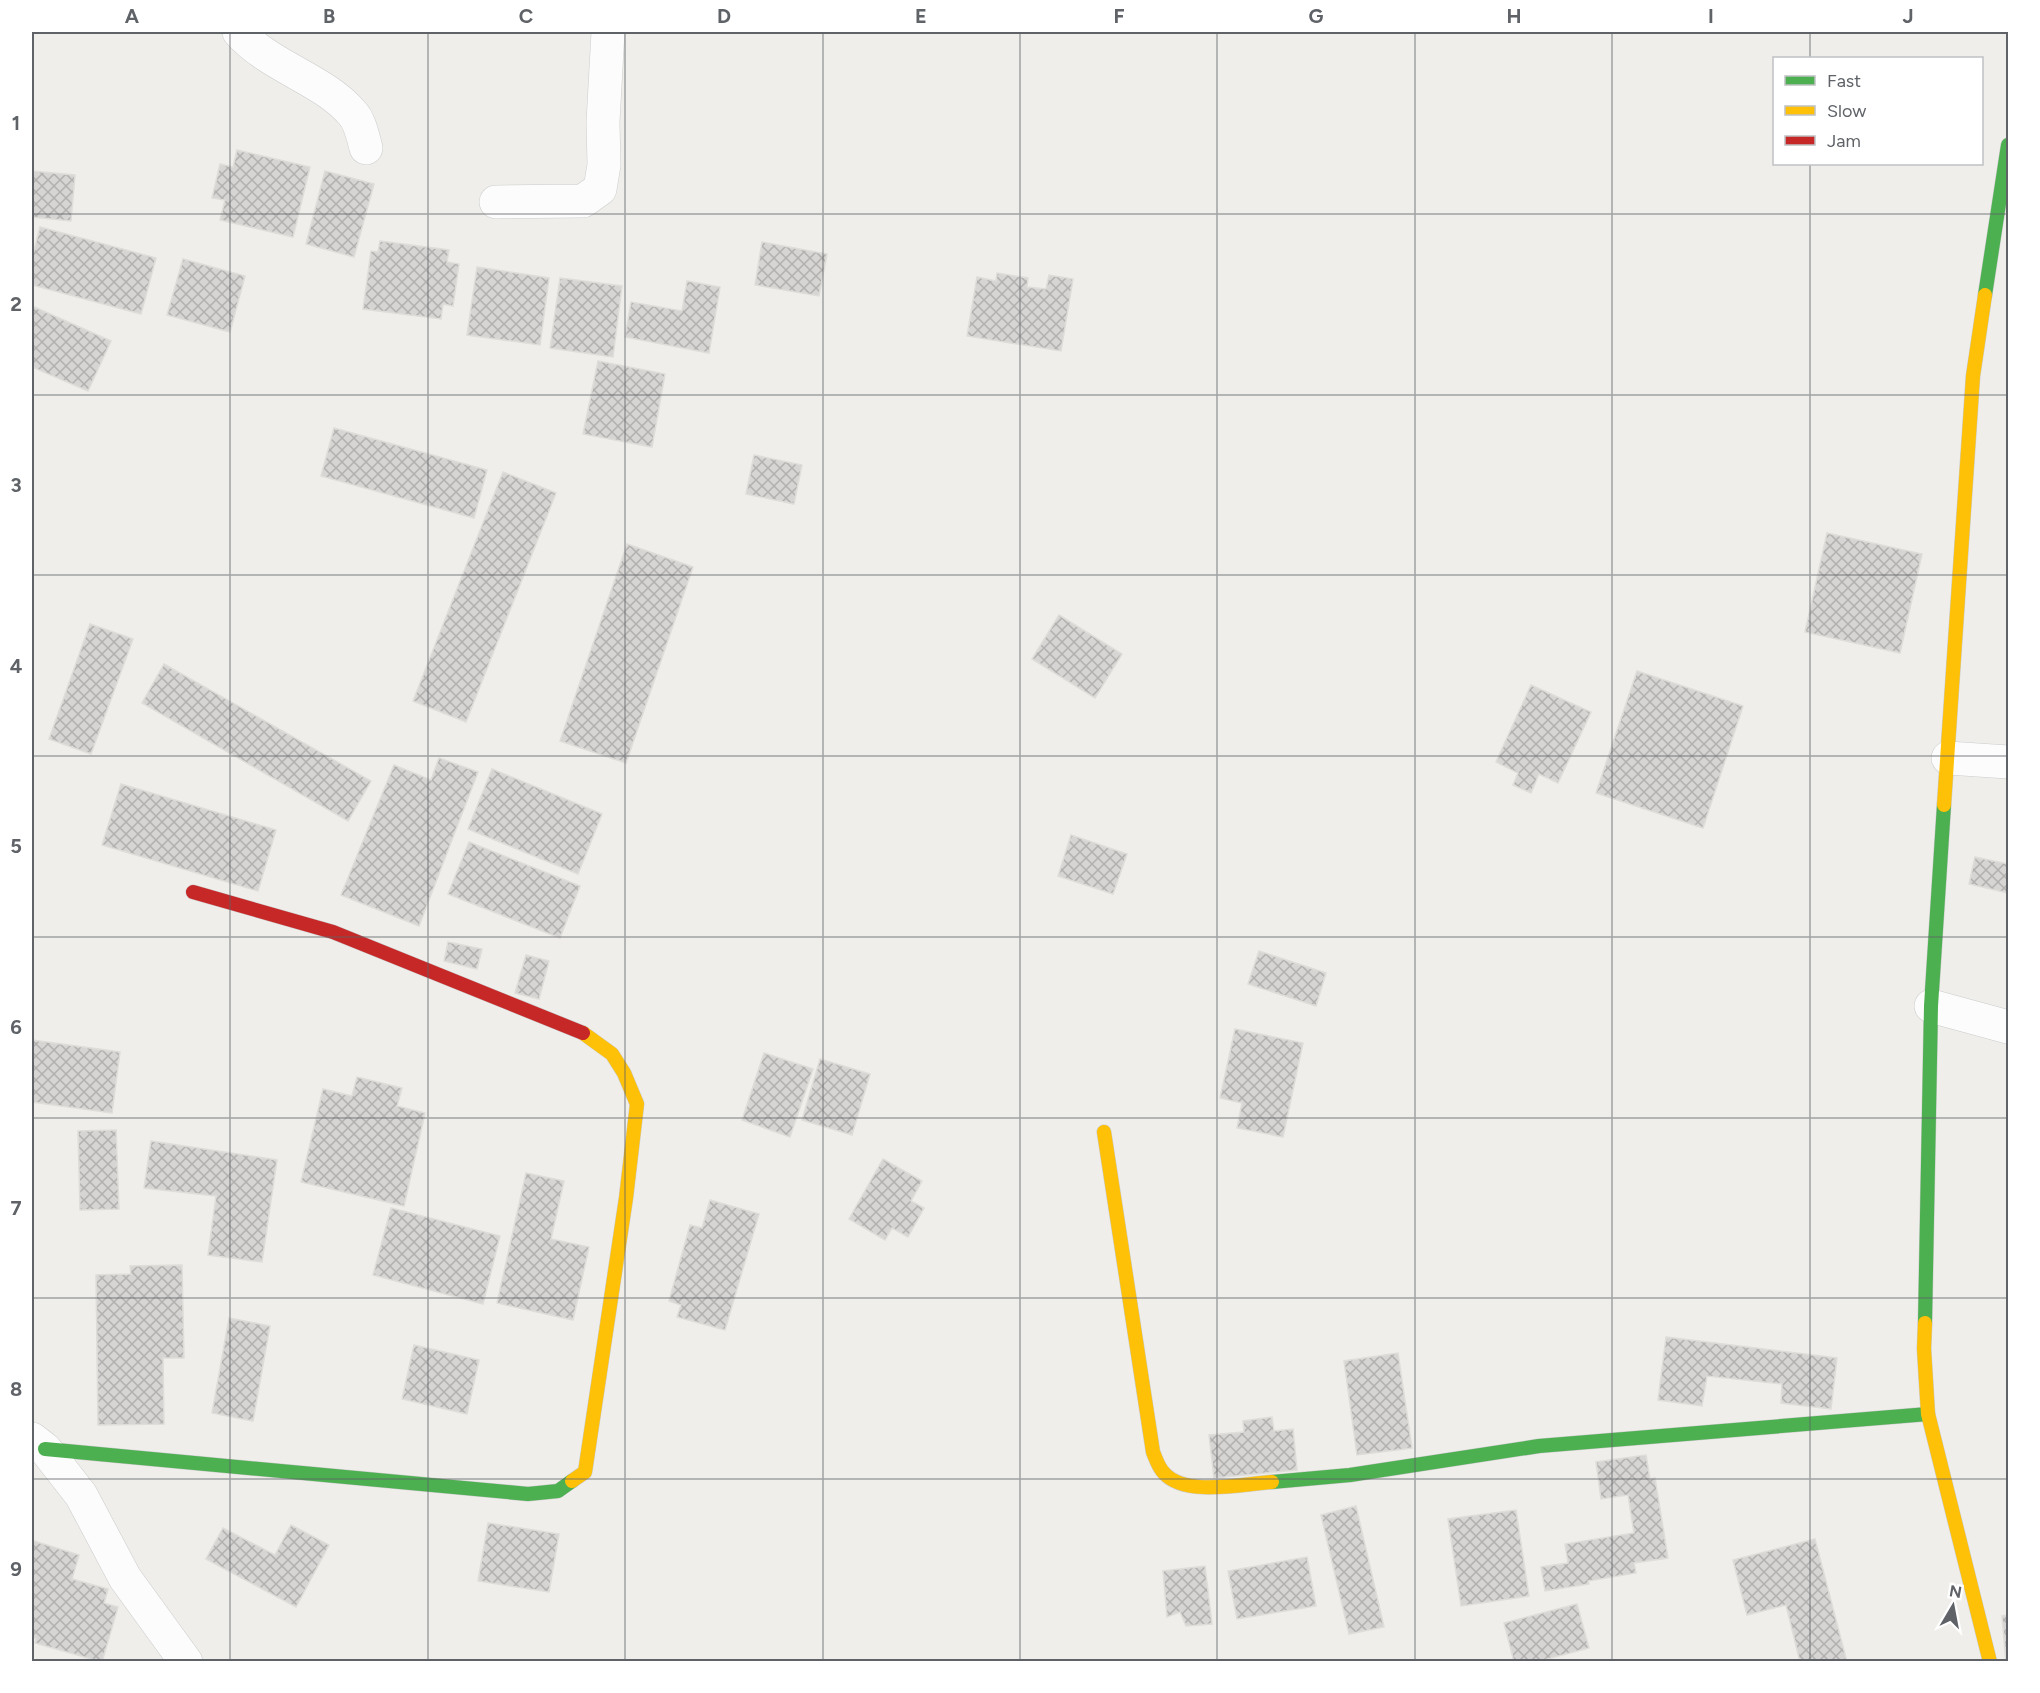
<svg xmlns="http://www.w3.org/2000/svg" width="2040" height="1693" viewBox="0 0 2040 1693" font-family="Figtree,sans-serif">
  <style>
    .building { fill: url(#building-cross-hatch); stroke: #deddd9; stroke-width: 1.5 }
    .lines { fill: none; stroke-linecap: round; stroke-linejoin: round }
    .street-casing { stroke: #cbcccc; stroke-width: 34 }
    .fast-casing { stroke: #cacacb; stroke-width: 15 }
    .slow-casing { stroke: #cacacb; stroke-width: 15 }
    .jam-casing { stroke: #cacacb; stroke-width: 15 }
    .street { stroke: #fdfcfc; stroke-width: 33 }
    .fast { stroke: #4caf50; stroke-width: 14 }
    .slow { stroke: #ffc107; stroke-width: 14 }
    .jam { stroke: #c62828; stroke-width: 14 }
    .grid { fill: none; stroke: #5f6368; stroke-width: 1.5; stroke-opacity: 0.55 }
    .neatline { fill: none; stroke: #5f6368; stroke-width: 2 }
    .grid-label { font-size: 20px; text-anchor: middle; font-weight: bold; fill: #5f6368 }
  </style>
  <defs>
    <pattern id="building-cross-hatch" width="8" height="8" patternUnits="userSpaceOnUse" patternTransform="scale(1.5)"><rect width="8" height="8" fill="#d6d5d3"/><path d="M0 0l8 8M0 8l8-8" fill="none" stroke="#b1b0af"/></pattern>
  </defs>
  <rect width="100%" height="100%" fill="#efeeea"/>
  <g class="building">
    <polygon points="237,150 310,167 293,237 220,220 225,200 212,198 220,164 233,167"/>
    <polygon points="32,171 75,175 71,221 32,217"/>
    <polygon points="325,171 374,184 354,257 306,244"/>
    <polygon points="40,227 156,258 141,314 32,285 32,258"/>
    <polygon points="380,241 449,250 447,262 459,264 453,306 443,304 441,319 363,309 371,251 378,252"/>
    <polygon points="762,242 827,254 819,296 755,285"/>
    <polygon points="183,259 245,276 230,332 167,315"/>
    <polygon points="477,267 549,278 540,345 467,335"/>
    <polygon points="997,273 1028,278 1027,287 1046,289 1049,275 1073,279 1061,351 967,336 977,277 996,281"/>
    <polygon points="560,278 622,286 613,357 550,348"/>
    <polygon points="687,281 720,287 709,353 625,337 631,302 682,311"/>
    <polygon points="32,306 111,341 88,391 32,367"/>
    <polygon points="598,361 665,374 652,447 583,434"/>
    <polygon points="334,428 487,470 474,518 321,476"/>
    <polygon points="754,455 802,465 794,504 746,494"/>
    <polygon points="503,472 556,493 466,722 413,701"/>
    <polygon points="1827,533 1922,554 1900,653 1805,632"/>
    <polygon points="627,544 693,567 626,763 560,741"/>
    <polygon points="1059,615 1122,654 1095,698 1032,659"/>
    <polygon points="90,624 133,639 91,754 49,739"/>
    <polygon points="164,664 371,781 348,821 142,703"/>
    <polygon points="1637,671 1743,706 1703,828 1596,793"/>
    <polygon points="1531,685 1591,712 1558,783 1539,774 1531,793 1513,785 1518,773 1496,762"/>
    <polygon points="439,758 478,772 419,926 341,895 394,765 431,780"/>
    <polygon points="492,769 602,814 578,874 468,829"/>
    <polygon points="121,784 276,830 258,891 102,845"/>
    <polygon points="1071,835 1127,854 1113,894 1058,876"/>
    <polygon points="469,842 580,886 560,938 448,894"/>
    <polygon points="1975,857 2008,864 2008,893 1969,884"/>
    <polygon points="448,942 482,949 477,969 444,961"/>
    <polygon points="1259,951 1326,973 1316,1006 1248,984"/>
    <polygon points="526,955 549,961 539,999 515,993"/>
    <polygon points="1235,1029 1303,1043 1283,1137 1237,1128 1242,1103 1220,1098"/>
    <polygon points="32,1040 120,1052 112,1113 32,1102"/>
    <polygon points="764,1053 813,1069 790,1137 742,1120"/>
    <polygon points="820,1059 870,1074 852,1135 802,1120"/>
    <polygon points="357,1077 402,1088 397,1106 425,1113 404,1206 301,1182 323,1089 352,1096"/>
    <polygon points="116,1130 119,1209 80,1210 78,1131"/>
    <polygon points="151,1141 277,1160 262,1262 208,1255 216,1196 144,1188"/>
    <polygon points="883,1159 922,1181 911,1201 924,1208 908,1237 892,1228 885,1240 849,1219"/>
    <polygon points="526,1173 564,1181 551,1239 589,1247 573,1320 497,1303"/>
    <polygon points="710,1200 759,1214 725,1330 677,1317 681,1305 669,1301 690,1225 702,1228"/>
    <polygon points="391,1208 500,1236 483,1304 373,1275"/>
    <polygon points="182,1265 184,1358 163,1358 164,1424 98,1425 96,1275 131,1274 130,1266"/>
    <polygon points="229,1318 270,1326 253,1421 212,1413"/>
    <polygon points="1666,1337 1837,1358 1831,1409 1781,1403 1782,1384 1707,1376 1702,1406 1658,1400"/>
    <polygon points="414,1345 479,1360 467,1414 402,1399"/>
    <polygon points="1398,1353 1412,1448 1357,1455 1344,1361"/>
    <polygon points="1272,1417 1274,1431 1293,1429 1297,1470 1214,1478 1209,1435 1244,1432 1243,1421"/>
    <polygon points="1646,1455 1650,1479 1655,1478 1668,1558 1634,1563 1636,1573 1588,1581 1589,1584 1545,1591 1541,1567 1568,1563 1565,1544 1634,1533 1628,1495 1601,1499 1596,1462"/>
    <polygon points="1356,1506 1384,1627 1349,1634 1321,1515"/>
    <polygon points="1516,1510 1529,1596 1461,1606 1448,1519"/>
    <polygon points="488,1523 559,1534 549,1592 478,1581"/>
    <polygon points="291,1525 329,1545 296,1607 206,1559 223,1528 275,1555"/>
    <polygon points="1815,1539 1847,1662 1800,1662 1786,1605 1747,1615 1733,1560"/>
    <polygon points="34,1541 79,1555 72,1579 108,1589 104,1603 118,1607 102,1662 35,1643 36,1639 32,1637 32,1549"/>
    <polygon points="1307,1557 1316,1606 1237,1619 1228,1571"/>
    <polygon points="1205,1566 1212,1624 1186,1626 1180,1612 1167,1617 1163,1571"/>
    <polygon points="1577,1604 1589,1648 1536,1662 1514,1662 1504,1623"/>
    <polygon points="2008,1615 2008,1662 2006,1662 2002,1616"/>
  </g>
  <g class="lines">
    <defs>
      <g id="street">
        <path d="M239 32C270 67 323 79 352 113 360 121 363 137 366 148"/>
        <polyline points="496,202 583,201 600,189 604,165 603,122 608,32"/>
        <polyline points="1948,758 2008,762"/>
        <polyline points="1931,1006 2008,1027"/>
        <polyline points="32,1439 45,1449 81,1495 125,1578 186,1662"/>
      </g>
      <g id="fast">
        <polyline points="1985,295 2008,145"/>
        <polyline points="1925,1323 1931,1006 1944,805"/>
        <polyline points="45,1449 528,1494 558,1491 572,1481"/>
        <polyline points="1272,1482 1350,1475 1539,1446 1928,1414"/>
      </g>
      <g id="slow">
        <polyline points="1944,805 1973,376 1985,295"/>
        <path d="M1104 1132 1153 1452C1156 1459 1158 1467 1164 1473 1185 1497 1242 1484 1272 1482"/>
        <polyline points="1925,1323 1924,1349 1928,1414 1990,1662"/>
        <polyline points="572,1481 585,1472 626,1198 637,1104 624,1073 612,1054 583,1033"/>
      </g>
      <polyline id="jam" points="193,892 333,932 583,1033"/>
    </defs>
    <use href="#street" class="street-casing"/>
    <use href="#fast" class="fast-casing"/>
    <use href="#slow" class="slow-casing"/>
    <use href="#jam" class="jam-casing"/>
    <use href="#street" class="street"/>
    <use href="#fast" class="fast"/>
    <use href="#slow" class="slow"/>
    <use href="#jam" class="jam"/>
  </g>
  <path class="grid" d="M230 32V1662M428 32V1662M625 32V1662M823 32V1662M1020 32V1662M1217 32V1662M1415 32V1662M1612 32V1662M1810 32V58M1810 164V1662M32 214H2008M32 395H2008M32 575H2008M32 756H2008M32 937H2008M32 1118H2008M32 1298H2008M32 1479H2008"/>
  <rect width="2040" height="1693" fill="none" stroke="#ffffff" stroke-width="66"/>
  <rect x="1773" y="57" width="210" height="108" fill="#ffffff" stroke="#bfc1c3" stroke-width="1.5"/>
  <rect x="1785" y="76" width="30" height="9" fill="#4caf50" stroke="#bfc1c3" stroke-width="1.5"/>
  <text x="1827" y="87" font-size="18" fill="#5f6368">Fast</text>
  <rect x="1785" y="106" width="30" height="9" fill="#ffc107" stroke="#bfc1c3" stroke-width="1.5"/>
  <text x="1827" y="117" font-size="18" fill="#5f6368">Slow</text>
  <rect x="1785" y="136" width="30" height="9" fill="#c62828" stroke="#bfc1c3" stroke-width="1.5"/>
  <text x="1827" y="147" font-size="18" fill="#5f6368">Jam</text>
  <g transform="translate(1953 1606) rotate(10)" stroke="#ffffff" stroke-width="4.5" paint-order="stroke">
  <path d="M0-4.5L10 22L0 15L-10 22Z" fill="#5f6368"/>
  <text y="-9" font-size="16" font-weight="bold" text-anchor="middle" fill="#5f6368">N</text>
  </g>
  <rect x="33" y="33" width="1974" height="1627" class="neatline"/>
  <g class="grid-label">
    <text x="132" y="23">A</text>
    <text x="329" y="23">B</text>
    <text x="526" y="23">C</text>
    <text x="724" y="23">D</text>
    <text x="921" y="23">E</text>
    <text x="1119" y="23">F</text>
    <text x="1316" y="23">G</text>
    <text x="1514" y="23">H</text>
    <text x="1711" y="23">I</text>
    <text x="1908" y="23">J</text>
    <text x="16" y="130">1</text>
    <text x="16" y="311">2</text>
    <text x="16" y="492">3</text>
    <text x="16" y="673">4</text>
    <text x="16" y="853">5</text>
    <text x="16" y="1034">6</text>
    <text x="16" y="1215">7</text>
    <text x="16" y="1396">8</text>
    <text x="16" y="1576">9</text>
  </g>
</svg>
